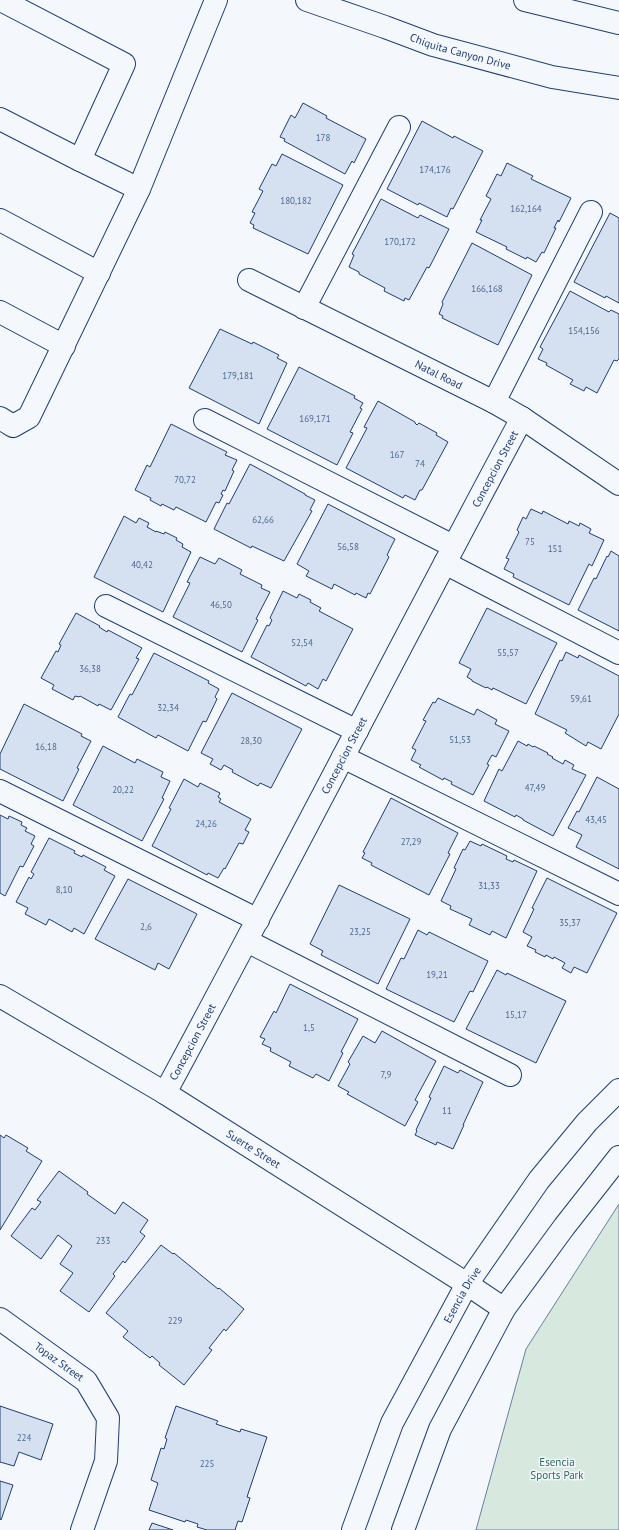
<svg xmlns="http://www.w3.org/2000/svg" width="619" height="1530" viewBox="0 0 619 1530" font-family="'PT Sans',sans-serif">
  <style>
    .green { fill: #d7e8df; stroke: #687fa3 }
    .building { fill: #d5e0f0; stroke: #1d3f73 }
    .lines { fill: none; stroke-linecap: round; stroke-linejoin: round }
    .minor-casing { stroke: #1d3f73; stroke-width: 24 }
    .major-casing { stroke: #1d3f73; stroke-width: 24 }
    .minor { stroke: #f4f7fb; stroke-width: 22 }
    .major { stroke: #f4f7fb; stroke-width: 22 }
    .labels { text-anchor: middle; stroke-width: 3; stroke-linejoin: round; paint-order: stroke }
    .number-label { font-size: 9px; fill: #4b6792 }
    .street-label { font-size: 11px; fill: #1d3f73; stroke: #f4f7fb }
    .park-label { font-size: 11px; fill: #2c6c60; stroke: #f4f7fb }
  </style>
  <rect width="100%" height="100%" fill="#f4f7fb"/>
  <polygon class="green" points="619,1204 619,1530 476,1530 526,1349"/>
  <g class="building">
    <polygon points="303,103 327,116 326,118 366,139 354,163 352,161 345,174 284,141 285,139 280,137 291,115 295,118"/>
    <polygon points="422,121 453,138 454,136 483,151 453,209 451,208 447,217 419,203 418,205 387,189"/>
    <polygon points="282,154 343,185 308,254 253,228 254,225 250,223 255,213 252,212 263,191 259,189 272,164 276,166"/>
    <polygon points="507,163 533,176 531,179 571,198 559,222 558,220 554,228 556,228 544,253 542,252 536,262 527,257 526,259 506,249 507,247 476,232 482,220 480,220 491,199 486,196 497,174 501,176"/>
    <polygon points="381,199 418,218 420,215 449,229 429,268 427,267 409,300 405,298 404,301 384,291 385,288 359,274 359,272 349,267 354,255 352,254"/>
    <polygon points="610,213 619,218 619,303 606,296 605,298 574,282"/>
    <polygon points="472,243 532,275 498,345 442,318 443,316 439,314 443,304 442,302"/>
    <polygon points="570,291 609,312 611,310 619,314 619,359 617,361 614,360 597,393 586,387 584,391 570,384 573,380 546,365 547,363 538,359 543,349 540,347"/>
    <polygon points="220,329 252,344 253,342 279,355 277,358 287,363 259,424 189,388"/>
    <polygon points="299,367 355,396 354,398 363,403 360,408 362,409 350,432 353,433 337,465 267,429"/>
    <polygon points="378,401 415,422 415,423 417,425 419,423 437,433 436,435 448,442 422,490 420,490 415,500 405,495 403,498 346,468 367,428 364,427"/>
    <polygon points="171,424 227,452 225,455 237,460 232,470 234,471 225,491 223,490 221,494 223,495 219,503 216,502 206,522 176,507 174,510 162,504 161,506 150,500 151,498 135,490 147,465 150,467"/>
    <polygon points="250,464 305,494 305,495 315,500 310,510 312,511 284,561 252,546 251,548 214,529 227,503 229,504"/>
    <polygon points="328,504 395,539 387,555 389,557 370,594 368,593 366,598 356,593 355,595 334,584 332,589 306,576 309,571 297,564"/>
    <polygon points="531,509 542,514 543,511 568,524 569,521 579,526 580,523 591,529 589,533 604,540 592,566 589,564 569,605 513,577 514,574 504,569 509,559 506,558 519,532 517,530 523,517 526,519"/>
    <polygon points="124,516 136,523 139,518 149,523 147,527 156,532 156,531 164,534 165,532 177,538 176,540 183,544 182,547 191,552 163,612 94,577"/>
    <polygon points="611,551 619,556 619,631 578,610 594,578 596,579 607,556 608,557"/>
    <polygon points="200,557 215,564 219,558 242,570 240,574 262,585 261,588 270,592 256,619 258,620 242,652 173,617 190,583 187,582"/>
    <polygon points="283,591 297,598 299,594 311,600 310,602 321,608 319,611 353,629 326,681 323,679 318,689 308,683 306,686 251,657 267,625 269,626 272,620 270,618"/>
    <polygon points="487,608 557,643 526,704 493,688 492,690 487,687 486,688 472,681 472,680 467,677 471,669 459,663"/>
    <polygon points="76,613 100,626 99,627 107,632 108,630 142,648 136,658 139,659 111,710 99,704 98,706 80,696 79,697 75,696 73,700 52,689 54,685 41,678 56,651 58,652 61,645 59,644"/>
    <polygon points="566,652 578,658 579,655 619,676 619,714 601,749 588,742 586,746 565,733 567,730 535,714 560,660 562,661"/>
    <polygon points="154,653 209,681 208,683 219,689 215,697 217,699 206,722 203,721 188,751 158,735 156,738 118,717 130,694 132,695"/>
    <polygon points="232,693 302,729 271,788 260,783 258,786 232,772 233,770 224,765 221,770 210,764 213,759 201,753"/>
    <polygon points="438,698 474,715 477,709 497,720 495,724 509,731 496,757 492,755 487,764 489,765 473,795 451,784 452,782 444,778 443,780 419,767 421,765 411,760 416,750 412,748 426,721 423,720 433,702 435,703"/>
    <polygon points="24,704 82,734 81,736 91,741 77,768 79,769 63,801 0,769 0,754"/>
    <polygon points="518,741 527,746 528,744 533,747 534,746 548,753 547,754 553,757 552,758 563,764 565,760 574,765 572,769 586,775 553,836 523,820 523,819 516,815 515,817 484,801 499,769 502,771"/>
    <polygon points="103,746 135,763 137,759 163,772 161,777 170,781 162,798 164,799 142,841 73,805"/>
    <polygon points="597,777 619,789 619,869 576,847 582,835 568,828 577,811 579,812"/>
    <polygon points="184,779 198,787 200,783 220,793 218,797 221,799 219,802 251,819 245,830 249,832 243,844 239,843 225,869 224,868 218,878 208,873 207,875 152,846 171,809 169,808"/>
    <polygon points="391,798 458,833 448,853 450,854 429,895 371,865 372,863 362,858 365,853 363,852"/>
    <polygon points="0,815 8,819 9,816 22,822 21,825 27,828 25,831 35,836 31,844 34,846 23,867 20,866 5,896 0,893"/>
    <polygon points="49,838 75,851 74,853 82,857 83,855 106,867 104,870 115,876 84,934 74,928 72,932 49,919 46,925 25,914 28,908 16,902 29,877 31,879 34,874 31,872"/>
    <polygon points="470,841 481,846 482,844 507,856 506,859 513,862 514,860 537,871 506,938 492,931 490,935 469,925 472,919 450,909 451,906 441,901 456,869 454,868 463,849 465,850"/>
    <polygon points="547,878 617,913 587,973 574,967 571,973 562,968 565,963 554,957 553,959 546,955 545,957 535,952 536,950 527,946 532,937 523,932 534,909 532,908"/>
    <polygon points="128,879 197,914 169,969 158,963 155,970 95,939"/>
    <polygon points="339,885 410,919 378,984 321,955 323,951 310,944"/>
    <polygon points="418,930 427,935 429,932 488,961 473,992 470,991 454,1022 386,989 401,958 404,959"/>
    <polygon points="497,970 506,975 507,973 566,1001 536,1063 466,1029"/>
    <polygon points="290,984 358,1019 341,1052 343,1053 329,1081 316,1074 313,1078 289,1066 291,1062 270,1051 271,1048 262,1044 265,1039 260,1037 274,1011 276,1013"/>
    <polygon points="382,1031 436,1061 415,1100 418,1102 405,1126 347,1094 349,1092 338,1086 350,1064 348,1062 363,1036 375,1043"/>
    <polygon points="444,1066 458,1073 460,1070 483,1082 463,1125 464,1125 453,1149 437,1142 436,1145 415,1135 417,1131 416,1130 431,1098 429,1097"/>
    <polygon points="0,1135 4,1138 6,1135 28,1148 26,1151 42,1161 0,1230"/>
    <polygon points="59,1171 88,1192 87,1194 115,1214 123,1202 148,1220 140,1232 145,1236 125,1263 123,1261 113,1274 115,1276 89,1312 60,1291 73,1273 60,1264 72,1246 58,1235 41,1259 11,1236 32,1208 35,1210 41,1202 37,1200"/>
    <polygon points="161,1245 173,1254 174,1253 218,1289 219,1288 244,1309 226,1331 224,1329 209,1348 212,1350 184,1385 159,1365 160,1363 152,1356 150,1358 123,1337 128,1331 106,1313"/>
    <polygon points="0,1406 53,1424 41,1460 19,1452 14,1466 0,1462"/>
    <polygon points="176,1406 218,1421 216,1424 240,1432 241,1429 267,1437 247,1497 250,1498 242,1522 238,1521 235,1530 207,1530 197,1527 198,1524 186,1520 185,1522 149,1510 158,1483 151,1480 161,1448 164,1449 167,1439 165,1438"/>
    <polygon points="0,1481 13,1485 1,1520 0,1519"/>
    <polygon points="152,1523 173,1530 149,1530"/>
  </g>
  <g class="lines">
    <defs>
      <g id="minor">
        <polyline points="1,0 124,64 80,160 139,189 216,0"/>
        <polyline points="0,119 80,160"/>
        <polyline points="0,220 99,273"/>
        <path id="s1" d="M249 280 494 402 522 418 619 484"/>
        <polyline points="304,308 399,127"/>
        <polyline points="0,312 64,346"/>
        <polyline points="494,402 591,212"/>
        <polyline points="0,418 13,426 29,417 139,189"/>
        <polyline points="205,420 453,546"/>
        <polyline points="445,563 619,653"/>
        <polyline points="106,606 357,731"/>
        <polyline points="343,757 619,894"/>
        <polyline points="0,791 258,920"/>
        <polyline points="247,941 510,1075"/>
        <path id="s2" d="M0 996 165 1093 467 1284 504 1309"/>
        <path id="s3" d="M165 1093C286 869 402 642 522 418"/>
        <path id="s4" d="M0 1319 86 1381 108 1418 106 1461 82 1530"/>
        <path id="s5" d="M353 1530 392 1423 467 1284 539 1180 587 1122 619 1090"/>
        <polyline points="403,1530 440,1429 504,1309 564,1227 619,1157"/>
      </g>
      <g id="major">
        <path id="s6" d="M307 0 385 27 433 45 552 77 619 88"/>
        <polyline points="525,0 619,23"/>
      </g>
    </defs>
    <use href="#minor" class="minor-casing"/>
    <use href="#major" class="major-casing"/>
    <use href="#minor" class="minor"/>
    <use href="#major" class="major"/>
  </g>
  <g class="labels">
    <g class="number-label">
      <text x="323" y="141">178</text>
      <text x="435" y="173">174,176</text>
      <text x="296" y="204">180,182</text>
      <text x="526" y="212">162,164</text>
      <text x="400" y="245">170,172</text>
      <text x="487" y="292">166,168</text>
      <text x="584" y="334">154,156</text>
      <text x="238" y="379">179,181</text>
      <text x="315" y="422">169,171</text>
      <text x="397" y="458">167</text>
      <text x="420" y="467">74</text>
      <text x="185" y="483">70,72</text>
      <text x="263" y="523">62,66</text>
      <text x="530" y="545">75</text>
      <text x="348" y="550">56,58</text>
      <text x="555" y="552">151</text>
      <text x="142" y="568">40,42</text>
      <text x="221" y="608">46,50</text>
      <text x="302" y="646">52,54</text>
      <text x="508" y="656">55,57</text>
      <text x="90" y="672">36,38</text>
      <text x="581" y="702">59,61</text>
      <text x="168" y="711">32,34</text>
      <text x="460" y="743">51,53</text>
      <text x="251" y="744">28,30</text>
      <text x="46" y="750">16,18</text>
      <text x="535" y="791">47,49</text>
      <text x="123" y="793">20,22</text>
      <text x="596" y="823">43,45</text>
      <text x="206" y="827">24,26</text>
      <text x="411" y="845">27,29</text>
      <text x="489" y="889">31,33</text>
      <text x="64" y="893">8,10</text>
      <text x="570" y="926">35,37</text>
      <text x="146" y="930">2,6</text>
      <text x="360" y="935">23,25</text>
      <text x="437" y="978">19,21</text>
      <text x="516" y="1018">15,17</text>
      <text x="309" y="1031">1,5</text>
      <text x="386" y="1078">7,9</text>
      <text x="447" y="1114">11</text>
      <text x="103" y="1244">233</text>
      <text x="175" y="1324">229</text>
      <text x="24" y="1441">224</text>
      <text x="207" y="1467">225</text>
    </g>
    <g class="street-label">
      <text dy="4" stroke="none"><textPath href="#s6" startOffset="162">Chiquita Canyon Drive</textPath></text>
      <text dy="4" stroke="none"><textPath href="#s1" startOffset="212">Natal Road</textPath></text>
      <text dy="4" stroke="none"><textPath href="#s3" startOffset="706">Concepcion Street</textPath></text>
      <text dy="4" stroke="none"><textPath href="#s3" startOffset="382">Concepcion Street</textPath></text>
      <text dy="4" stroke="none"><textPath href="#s3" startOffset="58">Concepcion Street</textPath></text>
      <text dy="4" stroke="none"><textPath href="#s2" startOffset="296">Suerte Street</textPath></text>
      <text dy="4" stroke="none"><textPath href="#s5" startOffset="260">Esencia Drive</textPath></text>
      <text dy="4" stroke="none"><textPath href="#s4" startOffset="73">Topaz Street</textPath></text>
    </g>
    <g class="park-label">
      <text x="557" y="1466">Esencia<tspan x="557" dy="13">Sports Park</tspan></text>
    </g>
  </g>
</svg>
